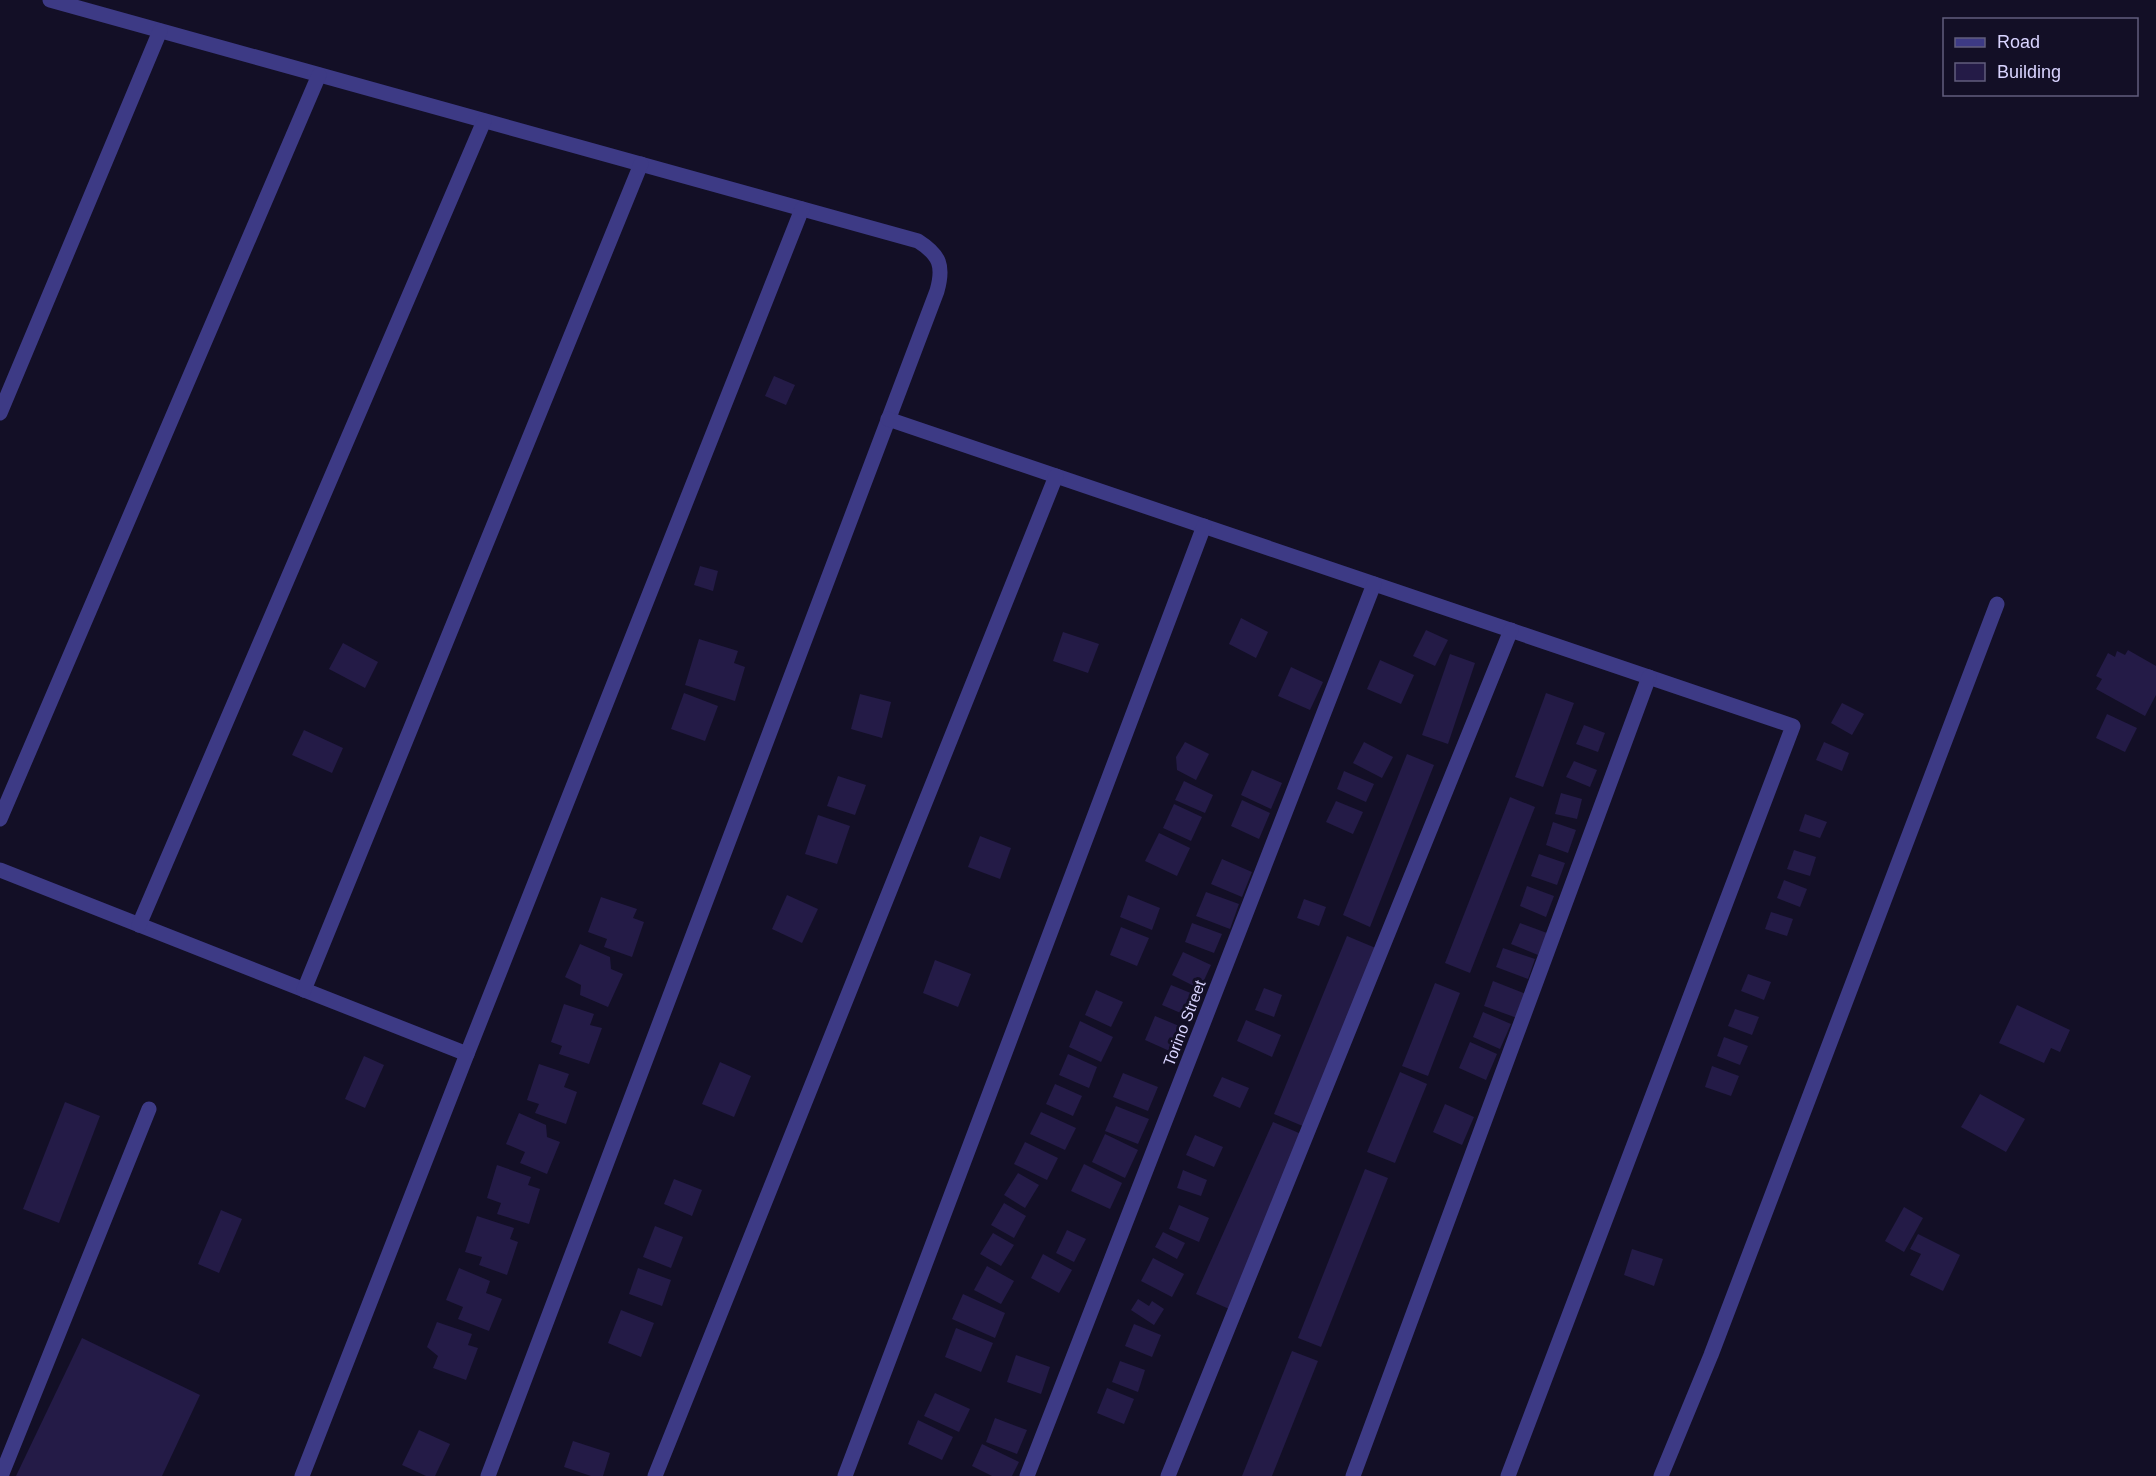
<svg xmlns="http://www.w3.org/2000/svg" width="2156" height="1476" viewBox="0 0 2156 1476" font-family="Arial,sans-serif">
  <style>
    .building { fill: #241b47 }
    .lines { fill: none; stroke-linecap: round; stroke-linejoin: round }
    .lane { stroke: #3d3a85; stroke-width: 15 }
    .street { stroke: #3d3a85; stroke-width: 15 }
    .labels { text-anchor: middle; stroke-width: 6; stroke-linejoin: round; paint-order: stroke }
    .street-label { font-size: 16px; fill: #d9d4ff; stroke: #130f26 }
  </style>
  <rect width="100%" height="100%" fill="#130f26"/>
  <g class="building">
    <polygon points="774,376 795,385 786,405 765,396"/>
    <polygon points="700,566 718,571 713,591 694,585"/>
    <polygon points="1241,618 1268,632 1256,658 1229,644"/>
    <polygon points="1426,630 1448,640 1435,666 1413,656"/>
    <polygon points="1063,632 1099,644 1088,673 1053,661"/>
    <polygon points="699,639 738,651 734,663 745,667 735,701 685,685"/>
    <polygon points="343,643 378,662 365,688 329,669"/>
    <polygon points="2128,650 2156,666 2156,695 2145,716 2096,689 2102,679 2096,676 2108,653 2115,657 2117,651 2125,655"/>
    <polygon points="1450,654 1475,663 1448,744 1422,735"/>
    <polygon points="1380,660 1414,675 1401,704 1367,689"/>
    <polygon points="1291,667 1323,682 1310,710 1278,696"/>
    <polygon points="684,693 718,706 705,741 671,729"/>
    <polygon points="1546,693 1574,703 1543,787 1515,777"/>
    <polygon points="860,694 891,702 882,738 851,729"/>
    <polygon points="1842,703 1864,714 1852,735 1831,723"/>
    <polygon points="2107,714 2137,728 2125,752 2096,738"/>
    <polygon points="1584,725 1605,733 1598,752 1576,744"/>
    <polygon points="304,730 343,748 332,773 292,755"/>
    <polygon points="1185,742 1209,754 1196,780 1177,770 1176,757"/>
    <polygon points="1364,742 1393,757 1382,778 1353,763"/>
    <polygon points="1824,742 1849,753 1842,771 1816,760"/>
    <polygon points="1407,754 1434,765 1370,927 1343,915"/>
    <polygon points="1574,761 1597,770 1590,787 1566,777"/>
    <polygon points="1252,770 1282,783 1271,809 1241,795"/>
    <polygon points="1344,771 1374,784 1366,802 1337,789"/>
    <polygon points="838,776 866,785 855,815 827,806"/>
    <polygon points="1184,781 1213,795 1205,813 1175,800"/>
    <polygon points="1561,793 1582,799 1577,819 1555,814"/>
    <polygon points="1510,797 1535,807 1470,973 1445,963"/>
    <polygon points="1242,800 1270,813 1259,839 1231,826"/>
    <polygon points="1336,801 1363,812 1353,834 1326,822"/>
    <polygon points="1174,804 1202,817 1191,841 1163,828"/>
    <polygon points="1805,814 1827,822 1820,838 1799,831"/>
    <polygon points="818,815 850,826 837,864 805,854"/>
    <polygon points="1553,822 1576,830 1568,853 1546,845"/>
    <polygon points="1159,833 1190,848 1177,876 1145,861"/>
    <polygon points="980,836 1011,848 1000,879 968,867"/>
    <polygon points="1794,850 1816,857 1810,876 1787,869"/>
    <polygon points="1539,854 1565,863 1557,885 1531,876"/>
    <polygon points="1222,859 1252,872 1242,897 1211,884"/>
    <polygon points="1784,880 1807,889 1800,907 1777,898"/>
    <polygon points="1527,886 1554,896 1546,917 1520,906"/>
    <polygon points="1206,892 1239,904 1230,929 1196,916"/>
    <polygon points="787,895 818,909 802,943 772,929"/>
    <polygon points="1128,895 1160,908 1152,930 1120,917"/>
    <polygon points="601,897 637,909 633,918 644,922 632,957 604,947 607,939 588,932"/>
    <polygon points="1304,899 1326,907 1319,926 1297,918"/>
    <polygon points="1771,912 1793,919 1787,936 1765,929"/>
    <polygon points="1192,923 1222,934 1214,953 1185,942"/>
    <polygon points="1520,923 1547,933 1538,955 1511,944"/>
    <polygon points="1121,927 1149,938 1137,966 1110,955"/>
    <polygon points="1347,936 1378,949 1305,1127 1274,1114"/>
    <polygon points="580,944 610,957 611,969 623,974 608,1007 580,995 581,985 565,977"/>
    <polygon points="1503,948 1535,959 1528,979 1496,967"/>
    <polygon points="1183,952 1211,965 1200,989 1172,975"/>
    <polygon points="935,960 971,974 958,1007 923,993"/>
    <polygon points="1748,974 1771,982 1764,1000 1741,991"/>
    <polygon points="1493,981 1526,994 1517,1018 1484,1006"/>
    <polygon points="1435,983 1460,993 1428,1076 1402,1066"/>
    <polygon points="1171,985 1198,996 1190,1017 1162,1005"/>
    <polygon points="1264,988 1282,995 1274,1017 1255,1010"/>
    <polygon points="1096,990 1123,1002 1111,1027 1085,1015"/>
    <polygon points="564,1004 594,1014 590,1025 602,1028 589,1064 559,1054 562,1046 551,1042"/>
    <polygon points="2017,1005 2070,1030 2060,1052 2051,1048 2044,1063 1999,1043"/>
    <polygon points="1735,1009 1759,1017 1752,1035 1728,1026"/>
    <polygon points="1483,1012 1511,1024 1500,1049 1473,1037"/>
    <polygon points="1155,1016 1184,1028 1174,1053 1145,1040"/>
    <polygon points="1246,1020 1281,1035 1272,1057 1237,1041"/>
    <polygon points="1080,1021 1113,1037 1101,1062 1069,1047"/>
    <polygon points="1724,1037 1748,1046 1740,1065 1717,1056"/>
    <polygon points="1470,1042 1497,1054 1486,1080 1459,1068"/>
    <polygon points="1068,1054 1097,1067 1089,1088 1059,1075"/>
    <polygon points="364,1056 384,1065 365,1108 345,1099"/>
    <polygon points="720,1062 751,1076 734,1117 702,1104"/>
    <polygon points="539,1064 569,1074 564,1087 577,1092 566,1124 535,1113 539,1104 527,1100"/>
    <polygon points="1712,1066 1739,1076 1731,1096 1705,1087"/>
    <polygon points="1400,1072 1427,1084 1395,1163 1367,1152"/>
    <polygon points="1123,1073 1158,1087 1148,1111 1113,1097"/>
    <polygon points="1222,1077 1249,1088 1240,1108 1213,1096"/>
    <polygon points="1055,1084 1082,1096 1073,1116 1046,1104"/>
    <polygon points="1980,1094 2025,1119 2006,1152 1961,1127"/>
    <polygon points="65,1102 100,1116 59,1223 23,1209"/>
    <polygon points="1445,1104 1474,1117 1462,1145 1433,1132"/>
    <polygon points="1116,1106 1149,1119 1138,1144 1105,1131"/>
    <polygon points="1041,1112 1076,1128 1065,1150 1030,1134"/>
    <polygon points="519,1113 546,1125 547,1137 560,1142 547,1174 520,1163 525,1152 506,1144"/>
    <polygon points="1273,1122 1306,1136 1229,1309 1196,1294"/>
    <polygon points="1105,1134 1138,1150 1125,1178 1092,1162"/>
    <polygon points="1195,1135 1223,1147 1214,1167 1186,1155"/>
    <polygon points="1025,1142 1058,1158 1047,1180 1014,1164"/>
    <polygon points="1084,1164 1122,1183 1110,1209 1071,1191"/>
    <polygon points="497,1165 531,1177 528,1185 540,1189 529,1224 497,1214 501,1203 487,1198"/>
    <polygon points="1365,1169 1388,1178 1321,1347 1298,1338"/>
    <polygon points="1183,1170 1207,1180 1201,1196 1177,1188"/>
    <polygon points="1018,1173 1039,1185 1025,1208 1004,1195"/>
    <polygon points="674,1179 702,1190 692,1216 664,1204"/>
    <polygon points="1004,1203 1026,1216 1014,1238 991,1225"/>
    <polygon points="1179,1205 1209,1218 1199,1242 1169,1229"/>
    <polygon points="1904,1207 1923,1218 1904,1252 1885,1241"/>
    <polygon points="221,1210 242,1219 219,1273 198,1264"/>
    <polygon points="477,1216 514,1228 510,1239 518,1242 507,1275 479,1265 482,1257 465,1252"/>
    <polygon points="655,1226 683,1237 671,1268 643,1257"/>
    <polygon points="1067,1230 1086,1239 1074,1262 1056,1253"/>
    <polygon points="1163,1232 1185,1243 1177,1259 1155,1247"/>
    <polygon points="993,1233 1014,1245 1001,1266 980,1254"/>
    <polygon points="1918,1234 1960,1255 1943,1291 1910,1275 1921,1254 1910,1249"/>
    <polygon points="1632,1249 1663,1259 1654,1286 1624,1275"/>
    <polygon points="1043,1254 1072,1270 1059,1293 1031,1278"/>
    <polygon points="1153,1258 1184,1274 1172,1297 1141,1281"/>
    <polygon points="987,1266 1014,1281 1001,1304 974,1290"/>
    <polygon points="459,1268 490,1281 486,1293 502,1299 489,1331 458,1319 463,1307 446,1300"/>
    <polygon points="638,1268 671,1280 662,1306 629,1294"/>
    <polygon points="963,1294 1005,1313 995,1338 952,1319"/>
    <polygon points="1138,1299 1149,1306 1152,1301 1164,1309 1154,1325 1131,1310"/>
    <polygon points="621,1310 654,1323 641,1357 608,1343"/>
    <polygon points="437,1322 472,1334 468,1345 478,1348 466,1380 433,1368 438,1356 427,1347"/>
    <polygon points="1134,1324 1161,1335 1152,1357 1125,1346"/>
    <polygon points="956,1328 993,1343 981,1372 945,1357"/>
    <polygon points="82,1338 200,1395 162,1476 16,1476"/>
    <polygon points="1292,1351 1318,1361 1272,1476 1242,1476"/>
    <polygon points="1016,1355 1050,1367 1041,1394 1007,1382"/>
    <polygon points="1120,1361 1145,1370 1138,1392 1112,1382"/>
    <polygon points="1107,1388 1134,1399 1124,1424 1097,1413"/>
    <polygon points="935,1393 970,1409 959,1432 924,1416"/>
    <polygon points="995,1418 1027,1430 1017,1454 986,1442"/>
    <polygon points="918,1420 953,1437 942,1460 908,1444"/>
    <polygon points="419,1430 450,1444 435,1476 426,1476 402,1465"/>
    <polygon points="573,1441 610,1453 603,1476 591,1476 564,1467"/>
    <polygon points="982,1444 1019,1462 1012,1476 992,1476 972,1466"/>
  </g>
  <g class="lines">
    <polyline class="lane" points="1,1476 149,1109"/>
    <g class="street">
      <path d="M50 0 918 241C940 255 944 266 937 291L488 1476"/>
      <polyline points="0,413 160,31"/>
      <polyline points="888,419 1793,726 1508,1476"/>
      <polyline points="0,819 319,75"/>
      <polyline points="0,870 467,1054"/>
      <polyline points="139,925 484,121"/>
      <polyline points="304,990 641,164"/>
      <polyline points="302,1476 467,1054 802,209"/>
      <polyline points="655,1476 1056,476"/>
      <polyline points="845,1476 1204,526"/>
      <polyline points="1027,1476 1374,584"/>
      <polyline points="1168,1476 1511,630"/>
      <polyline points="1353,1476 1649,677"/>
      <polyline points="1661,1476 1711,1355 1997,604"/>
    </g>
  </g>
  <g class="labels">
    <g class="street-label">
      <text transform="translate(1184 1023) rotate(-69)" y="6">Torino Street</text>
    </g>
  </g>
  <rect x="1943" y="18" width="195" height="78" fill="#130f26" stroke="#625e7d" stroke-width="1.5"/>
  <rect x="1955" y="38" width="30" height="9" fill="#3d3a85" stroke="#625e7d" stroke-width="1.5"/>
  <text x="1997" y="48" font-size="18" fill="#d9d4ff">Road</text>
  <rect x="1955" y="63" width="30" height="18" fill="#241b47" stroke="#625e7d" stroke-width="1.5"/>
  <text x="1997" y="78" font-size="18" fill="#d9d4ff">Building</text>
</svg>
